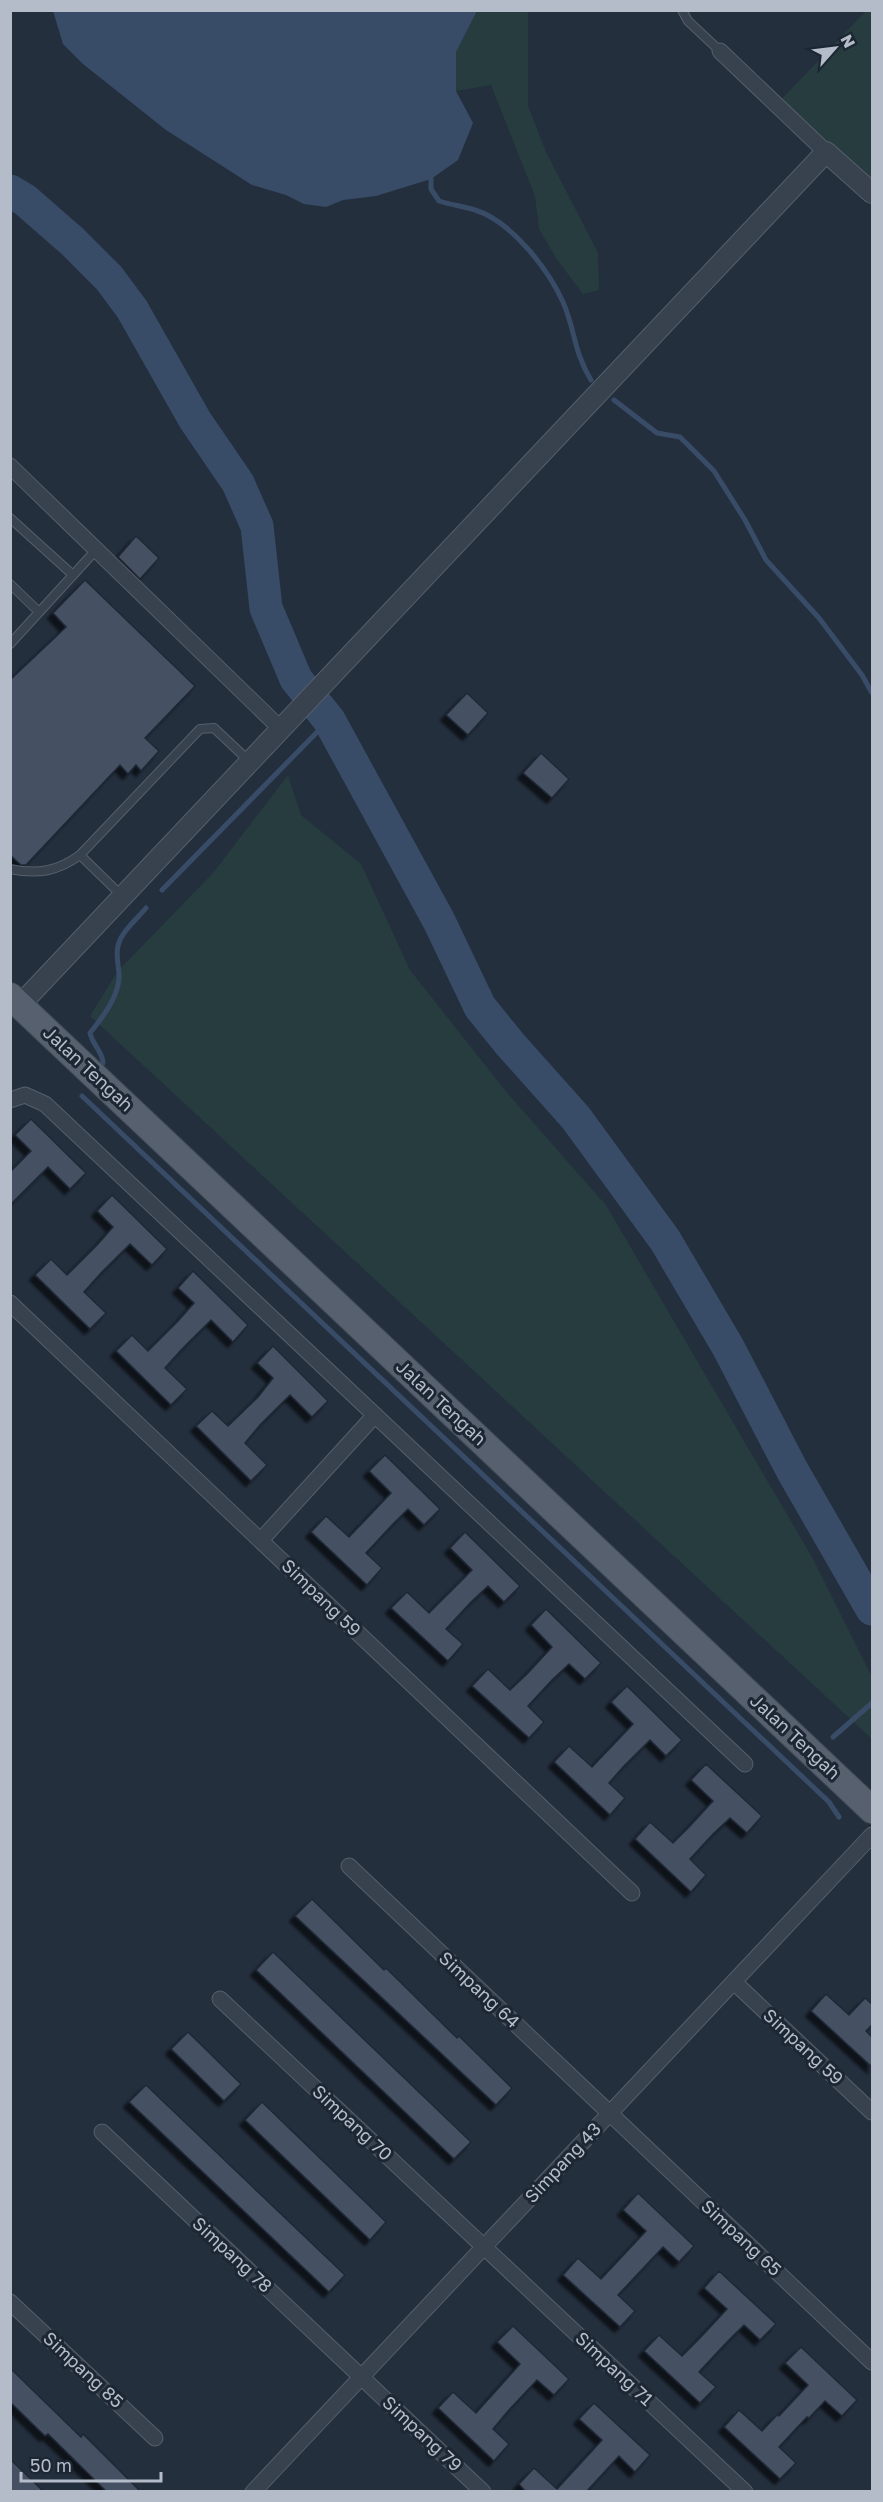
<svg xmlns="http://www.w3.org/2000/svg" width="883" height="2502" viewBox="0 0 883 2502" font-family="'Golos Text',sans-serif">
  <style>
    .green { fill: #263c3f }
    .water { fill: #394c67 }
    .lines { fill: none; stroke-linecap: round; stroke-linejoin: round }
    .stream { stroke: #394c67; stroke-width: 5 }
    .river { stroke: #394c67; stroke-width: 33 }
    .building { fill: #455162; stroke: #1f2835; stroke-width: 1.5; filter: url(#shadow) }
    .service-casing { stroke: #565f6c; stroke-width: 10 }
    .minor-casing { stroke: #565f6c; stroke-width: 17 }
    .tertiary-casing { stroke: #565f6c; stroke-width: 22 }
    .primary-casing { stroke: #414a57; stroke-width: 28 }
    .service { stroke: #38414e; stroke-width: 8 }
    .minor { stroke: #38414e; stroke-width: 15 }
    .tertiary { stroke: #38414e; stroke-width: 20 }
    .primary { stroke: #56606e; stroke-width: 26 }
    .labels { text-anchor: middle; stroke-width: 6; stroke-linejoin: round; paint-order: stroke }
    .street-label { font-size: 18px; fill: #b4bcc9; stroke: #1d2633 }
  </style>
  <defs>
    <filter id="shadow"><feDropShadow dx="-5.5" dy="5.5" stdDeviation="1.5" flood-color="#0009"/></filter>
  </defs>
  <rect width="100%" height="100%" fill="#242f3e"/>
  <g class="green">
    <polygon points="477,11 528,11 528,106 546,152 598,253 599,290 583,294 556,258 539,229 535,196 491,85 456,91 456,52"/>
    <polygon points="866,11 872,11 872,193 776,105"/>
    <polygon points="288,775 301,815 361,864 410,970 508,1094 606,1205 813,1559 872,1677 872,1739 90,1016 118,971 213,873"/>
  </g>
  <polygon class="water" points="53,11 477,11 456,52 456,91 473,123 458,160 431,179 376,196 343,200 326,207 304,204 286,195 252,185 166,130 83,64 63,44"/>
  <g class="lines">
    <g class="stream">
      <path d="M431 179V189L439 201C451 205 463 206 475 210 511 221 548 269 563 302 575 329 574 353 591 380"/>
      <polyline points="614,400 657,433 680,437 714,471 745,520 766,560 819,618 862,675 872,693"/>
      <polyline points="162,890 329,720"/>
      <path d="M103 1063C103 1052 92 1044 90 1033 102 1018 117 999 119 979 120 969 115 957 118 946 121 932 137 919 146 908"/>
      <polyline points="82,1096 829,1802 839,1817"/>
      <polyline points="833,1737 872,1703"/>
    </g>
    <polyline class="river" points="10,191 25,200 72,241 109,278 132,309 195,420 238,483 257,526 266,608 296,679 329,720 439,921 480,1007 510,1044 576,1118 665,1240 728,1347 792,1470 872,1609"/>
  </g>
  <g class="building">
    <polygon points="136,536 159,558 140,579 118,557"/>
    <polygon points="85,580 195,686 145,738 159,751 141,771 136,765 128,774 120,765 26,865 21,865 10,855 10,680 66,627 53,613"/>
    <polygon points="467,693 488,713 468,735 446,715"/>
    <polygon points="541,753 569,779 552,798 523,773"/>
    <polygon points="31,1119 86,1173 70,1189 48,1167 10,1205 10,1172 31,1151 15,1135"/>
    <polygon points="112,1195 167,1249 152,1265 130,1244 100,1274 84,1292 106,1313 90,1329 35,1275 51,1259 67,1275 97,1245 113,1227 97,1211"/>
    <polygon points="193,1271 248,1325 233,1342 211,1320 181,1350 165,1368 187,1389 171,1405 116,1351 132,1335 148,1351 178,1321 194,1303 178,1288"/>
    <polygon points="273,1346 328,1401 312,1417 290,1395 260,1425 245,1443 267,1465 251,1481 196,1426 212,1411 228,1426 258,1397 273,1378 257,1363"/>
    <polygon points="385,1455 440,1509 424,1525 408,1509 391,1526 366,1553 382,1568 367,1585 311,1532 326,1516 349,1537 391,1493 369,1471"/>
    <polygon points="465,1532 520,1586 504,1602 488,1586 471,1602 446,1629 463,1644 448,1661 391,1608 407,1592 429,1613 472,1570 450,1548"/>
    <polygon points="546,1609 601,1663 585,1679 569,1664 552,1680 528,1706 544,1722 529,1738 472,1686 488,1669 510,1690 527,1674 552,1647 531,1625"/>
    <polygon points="627,1686 682,1740 666,1756 650,1740 623,1767 609,1783 625,1798 610,1815 554,1762 569,1746 592,1767 633,1724 611,1702"/>
    <polygon points="706,1764 762,1816 747,1833 730,1818 713,1834 690,1859 706,1875 691,1892 635,1839 650,1822 673,1843 689,1827 713,1801 691,1780"/>
    <polygon points="312,1899 384,1970 386,1968 457,2038 459,2036 512,2088 496,2105 295,1916"/>
    <polygon points="273,1952 471,2142 454,2159 256,1970"/>
    <polygon points="826,1994 849,2015 865,1998 873,2005 873,2024 866,2031 873,2038 873,2068 811,2011"/>
    <polygon points="188,2032 241,2084 224,2101 171,2049"/>
    <polygon points="146,2085 345,2275 329,2292 129,2102"/>
    <polygon points="262,2102 386,2222 370,2240 245,2120"/>
    <polygon points="638,2193 694,2246 679,2262 663,2247 618,2295 635,2311 620,2327 563,2275 578,2258 601,2279 646,2231 623,2210"/>
    <polygon points="719,2271 776,2324 760,2340 744,2325 727,2342 699,2372 716,2387 700,2403 644,2351 659,2335 682,2356 699,2339 727,2309 704,2288"/>
    <polygon points="513,2326 569,2379 554,2395 537,2380 508,2411 493,2429 509,2444 494,2461 438,2408 453,2392 476,2413 520,2364 497,2342"/>
    <polygon points="801,2347 857,2400 842,2416 825,2401 809,2418 807,2417 779,2447 796,2463 780,2479 724,2427 739,2410 762,2431 778,2414 779,2416 808,2385 785,2363"/>
    <polygon points="10,2368 81,2437 83,2434 141,2492 107,2492 48,2434 45,2436 10,2402"/>
    <polygon points="594,2403 650,2455 635,2472 619,2456 586,2492 526,2492 519,2484 534,2468 557,2489 602,2440 579,2419"/>
    <polygon points="10,2459 44,2492 10,2492"/>
  </g>
  <g class="lines">
    <defs>
      <g id="service">
        <polyline points="682,10 688,21 720,51"/>
        <polyline points="10,518 73,575"/>
        <polyline points="10,584 39,612"/>
        <polyline points="10,644 96,550"/>
        <polyline points="80,855 122,896"/>
        <path d="M10 869C38 875 58 871 80 855L200 729 214 728 248 760"/>
      </g>
      <g id="minor">
        <polyline points="720,51 826,152"/>
        <polyline points="10,466 282,730"/>
        <polyline points="10,1100 25,1095 45,1104 745,1764"/>
        <polyline points="10,1303 632,1893"/>
        <polyline points="261,1540 375,1415"/>
        <polyline points="349,1866 872,2362"/>
        <polyline points="734,1982 872,2112"/>
        <polyline points="220,1999 745,2492"/>
        <polyline points="102,2132 483,2492"/>
        <polyline points="10,2302 155,2438"/>
        <polyline points="253,2492 872,1835"/>
      </g>
      <polyline id="tertiary" points="20,1005 826,152 872,193"/>
      <polyline id="primary" points="10,996 872,1810"/>
    </defs>
    <use href="#service" class="service-casing"/>
    <use href="#minor" class="minor-casing"/>
    <use href="#tertiary" class="tertiary-casing"/>
    <use href="#primary" class="primary-casing"/>
    <use href="#service" class="service"/>
    <use href="#minor" class="minor"/>
    <use href="#tertiary" class="tertiary"/>
    <use href="#primary" class="primary"/>
  </g>
  <g class="labels">
    <g class="street-label">
      <text transform="translate(88 1069) rotate(43)" y="6">Jalan Tengah</text>
      <text transform="translate(441 1403) rotate(43)" y="6">Jalan Tengah</text>
      <text transform="translate(321 1598) rotate(44)" y="6">Simpang 59</text>
      <text transform="translate(795 1737) rotate(43)" y="6">Jalan Tengah</text>
      <text transform="translate(479 1990) rotate(43)" y="6">Simpang 64</text>
      <text transform="translate(803 2047) rotate(43)" y="6">Simpang 59</text>
      <text transform="translate(352 2123) rotate(43)" y="6">Simpang 70</text>
      <text transform="translate(563 2163) rotate(-47)" y="6">Simpang 43</text>
      <text transform="translate(741 2238) rotate(43)" y="6">Simpang 65</text>
      <text transform="translate(232 2255) rotate(43)" y="6">Simpang 78</text>
      <text transform="translate(614 2369) rotate(43)" y="6">Simpang 71</text>
      <text transform="translate(83 2370) rotate(43)" y="6">Simpang 85</text>
      <text transform="translate(422 2434) rotate(43)" y="6">Simpang 79</text>
    </g>
  </g>
  <rect width="883" height="2502" fill="none" stroke="#b4bcc9" stroke-width="24"/>
  <g transform="translate(835 48) rotate(62)" stroke="#1d2633" stroke-width="4.5" paint-order="stroke">
  <path d="M0-4.5L10 22L0 15L-10 22Z" fill="#b4bcc9"/>
  <text y="-9" font-size="16" font-weight="bold" text-anchor="middle" fill="#b4bcc9">N</text>
  </g>
  <path d="M21 2472v9h140v-9" fill="none" stroke="#b4bcc9" stroke-width="3"/>
  <text x="30" y="2472" font-size="18" fill="#b4bcc9" stroke="#1d2633" stroke-width="4.5" paint-order="stroke">50 m</text>
</svg>
